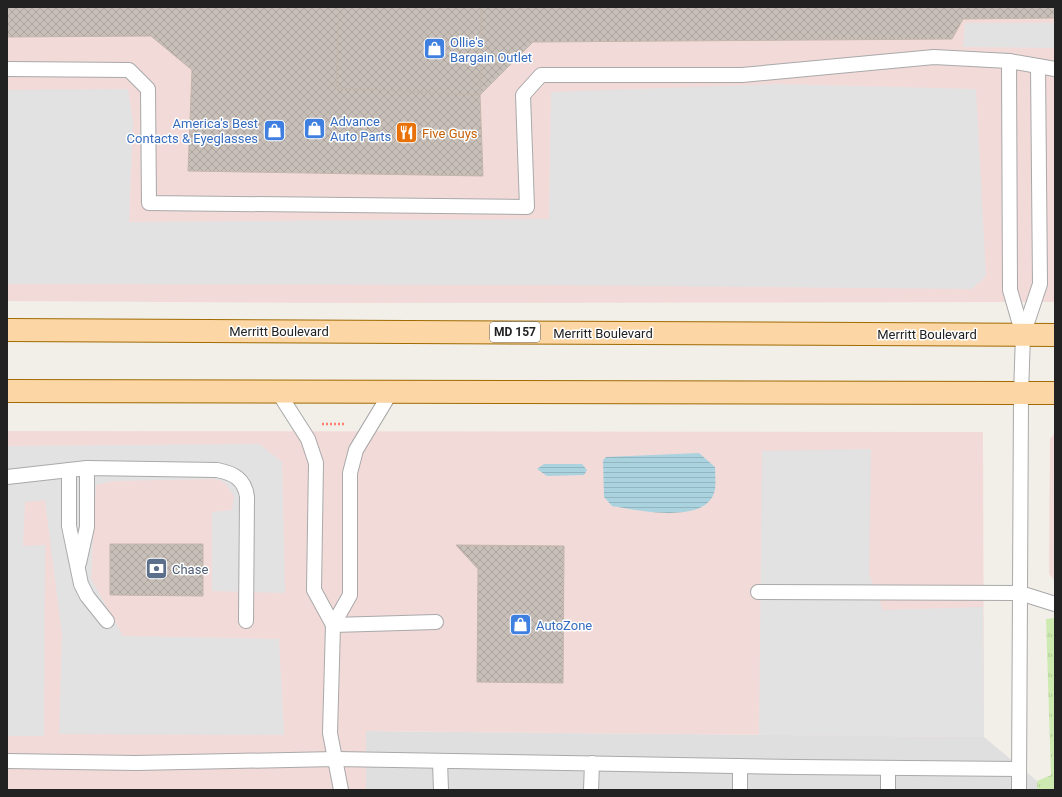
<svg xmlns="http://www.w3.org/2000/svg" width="1062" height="797" viewBox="0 0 1062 797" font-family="Roboto,sans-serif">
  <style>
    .residential { fill: #e0dfdf }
    .commercial { fill: #f2dad9 }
    .grass { fill: url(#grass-tufts) }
    .parking { fill: #e2e2e2 }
    .water { fill: url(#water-rules) }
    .building { fill: url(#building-cross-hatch); stroke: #c4b6ab }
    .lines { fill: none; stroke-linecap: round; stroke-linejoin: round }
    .lane-casing { stroke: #a9a9a9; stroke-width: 16 }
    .primary-casing { stroke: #a06b00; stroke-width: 24 }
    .path { stroke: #fa8072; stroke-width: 2.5; stroke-dasharray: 2 2; stroke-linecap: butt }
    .lane { stroke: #fff; stroke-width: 14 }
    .primary { stroke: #fcd6a4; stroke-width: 22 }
    .labels { text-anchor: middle; stroke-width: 3; stroke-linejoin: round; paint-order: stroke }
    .shield { fill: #fff; stroke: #646464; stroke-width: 1 }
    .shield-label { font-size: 12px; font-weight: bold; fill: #222 }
    .shop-label { font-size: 13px; fill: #366cbe; stroke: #fff; text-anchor: start }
    .food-label { font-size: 13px; fill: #c56008; stroke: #fff; text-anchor: start }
    .street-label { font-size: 13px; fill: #222; stroke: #fff }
    .service-label { font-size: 13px; fill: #4e5e75; stroke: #fff; text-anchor: start }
  </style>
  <defs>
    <pattern id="grass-tufts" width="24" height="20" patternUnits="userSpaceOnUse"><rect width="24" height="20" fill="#cdebb0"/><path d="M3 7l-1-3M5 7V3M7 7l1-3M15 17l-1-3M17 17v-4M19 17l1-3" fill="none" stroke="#b0c997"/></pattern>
    <pattern id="water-rules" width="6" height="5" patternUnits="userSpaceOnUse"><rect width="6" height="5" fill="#aad3df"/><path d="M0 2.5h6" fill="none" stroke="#92b5bf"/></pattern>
    <pattern id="building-cross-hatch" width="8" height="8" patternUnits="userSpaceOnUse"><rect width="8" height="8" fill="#c7bfb8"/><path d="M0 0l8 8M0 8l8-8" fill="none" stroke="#aba49e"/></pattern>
  </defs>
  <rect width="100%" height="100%" fill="#f2efe9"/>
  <polygon class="residential" points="366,731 984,737 1037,781 1037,790 366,790"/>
  <g class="commercial">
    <polygon points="7,7 1055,7 1055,302 354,303 7,301"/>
    <polygon points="7,431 983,432 984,737 366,731 366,790 7,790"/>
    <polygon points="1055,433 1055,581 1049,574 1050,439"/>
  </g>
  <polygon class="grass" points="1055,618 1055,790 1037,790 1037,781 1051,775 1046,619"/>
  <g class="parking">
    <polygon points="965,23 1055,23 1055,48 963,47"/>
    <polygon points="776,84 976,89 986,276 972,289 551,285 7,284 7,90 128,89 133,121 129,222 549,219 551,92"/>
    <polygon points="259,444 282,462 285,593 212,591 212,512 232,510 234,496 226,484 220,480 214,479 113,481 96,485 91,579 123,636 279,639 284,735 59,734 62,634 45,500 25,502 23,546 45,545 44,736 7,736 7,446"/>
    <polygon points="871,449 869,574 883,610 983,607 984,737 759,735 762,451"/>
  </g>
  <g class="water">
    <path d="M699 453 715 467C715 474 716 482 715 489 709 526 636 510 612 506L604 497 603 460 606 457Z"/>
    <polygon points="544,464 582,464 587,470 584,475 547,476 537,469"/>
  </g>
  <g class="building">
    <polygon points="7,7 1055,7 1055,18 963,19 952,39 533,42 480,95 483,176 188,171 192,70 151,36 7,37"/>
    <polygon points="339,7 481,7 480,95 336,88"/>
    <polygon points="110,544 203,544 203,596 110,595"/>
    <polygon points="456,545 564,546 563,683 477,682 478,569"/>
  </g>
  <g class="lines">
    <defs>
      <g id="lane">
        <polyline points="1009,61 1010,290 1023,335"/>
        <polyline points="7,69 129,70 148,89 149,203 527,207 523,95 541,75 742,75 934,57 1009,61 1055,69"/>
        <polyline points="278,392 308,439 316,463 314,590 333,625"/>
        <polyline points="69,470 69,526 81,584 87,596 107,621"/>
        <path d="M7 477 87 468 217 470C233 473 245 479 247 497L246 621"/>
        <polyline points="79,563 87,527 87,468"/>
        <polyline points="758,592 1020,593 1055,604"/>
        <polyline points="333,625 436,622"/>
        <polyline points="7,761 136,763 336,759 797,767 1019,769"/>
        <polyline points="440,761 441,790"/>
        <polyline points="888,768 888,790"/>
        <polyline points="341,790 330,733 333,625 350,595 350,473 356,450 391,392"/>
        <polyline points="591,790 592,763"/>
        <polyline points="740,790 740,766"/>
        <polyline points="1019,790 1021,394 1023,335 1040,284 1038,66"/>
      </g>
      <g id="primary">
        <polyline points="7,330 1055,335"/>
        <polyline points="7,391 1055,393"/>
      </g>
    </defs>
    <use href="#lane" class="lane-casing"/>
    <use href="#primary" class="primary-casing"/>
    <polyline class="path" points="322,424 346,424"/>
    <use href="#lane" class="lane"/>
    <use href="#primary" class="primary"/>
  </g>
  <defs>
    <symbol id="shop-square" viewBox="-11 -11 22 22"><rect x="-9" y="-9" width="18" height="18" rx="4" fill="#3f7fe0" stroke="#fff"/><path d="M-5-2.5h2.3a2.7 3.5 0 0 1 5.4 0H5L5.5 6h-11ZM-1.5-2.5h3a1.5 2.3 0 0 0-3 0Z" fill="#fff"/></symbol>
    <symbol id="restaurant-square" viewBox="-11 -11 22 22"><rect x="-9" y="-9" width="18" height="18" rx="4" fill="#e8710a" stroke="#fff"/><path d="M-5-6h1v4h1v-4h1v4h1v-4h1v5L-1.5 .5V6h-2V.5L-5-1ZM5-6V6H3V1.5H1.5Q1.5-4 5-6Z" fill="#fff"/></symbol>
    <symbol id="bank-square" viewBox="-11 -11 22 22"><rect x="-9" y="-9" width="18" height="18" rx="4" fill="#5c6f8a" stroke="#fff"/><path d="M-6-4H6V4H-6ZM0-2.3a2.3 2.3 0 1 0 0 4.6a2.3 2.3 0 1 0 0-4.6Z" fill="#fff"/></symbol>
  </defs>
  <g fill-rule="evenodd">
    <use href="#shop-square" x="422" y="36" width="25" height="25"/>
    <use href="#shop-square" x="302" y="116" width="25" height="25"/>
    <use href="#shop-square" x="262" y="118" width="25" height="25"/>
    <use href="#restaurant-square" x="394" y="120" width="25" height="25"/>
    <use href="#bank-square" x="144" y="556" width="25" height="25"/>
    <use href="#shop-square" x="508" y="612" width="25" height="25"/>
  </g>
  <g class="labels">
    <rect class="shield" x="490" y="322" width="50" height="20" rx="3"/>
    <g class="shield-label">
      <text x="515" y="336">MD 157</text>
    </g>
    <g class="shop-label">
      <text x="450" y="47">Ollie's<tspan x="450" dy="15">Bargain Outlet</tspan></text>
      <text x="330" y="126">Advance<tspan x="330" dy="15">Auto Parts</tspan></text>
      <text x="258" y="128" text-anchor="end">America's Best<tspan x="258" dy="15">Contacts &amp; Eyeglasses</tspan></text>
      <text x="536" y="630">AutoZone</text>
    </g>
    <g class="food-label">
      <text x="422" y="138">Five Guys</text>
    </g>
    <g class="street-label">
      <text x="279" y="336">Merritt Boulevard</text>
      <text x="603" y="338">Merritt Boulevard</text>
      <text x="927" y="339">Merritt Boulevard</text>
    </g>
    <g class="service-label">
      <text x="172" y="574">Chase</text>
    </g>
  </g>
  <rect width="1062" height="797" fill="none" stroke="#222222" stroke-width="16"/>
</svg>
